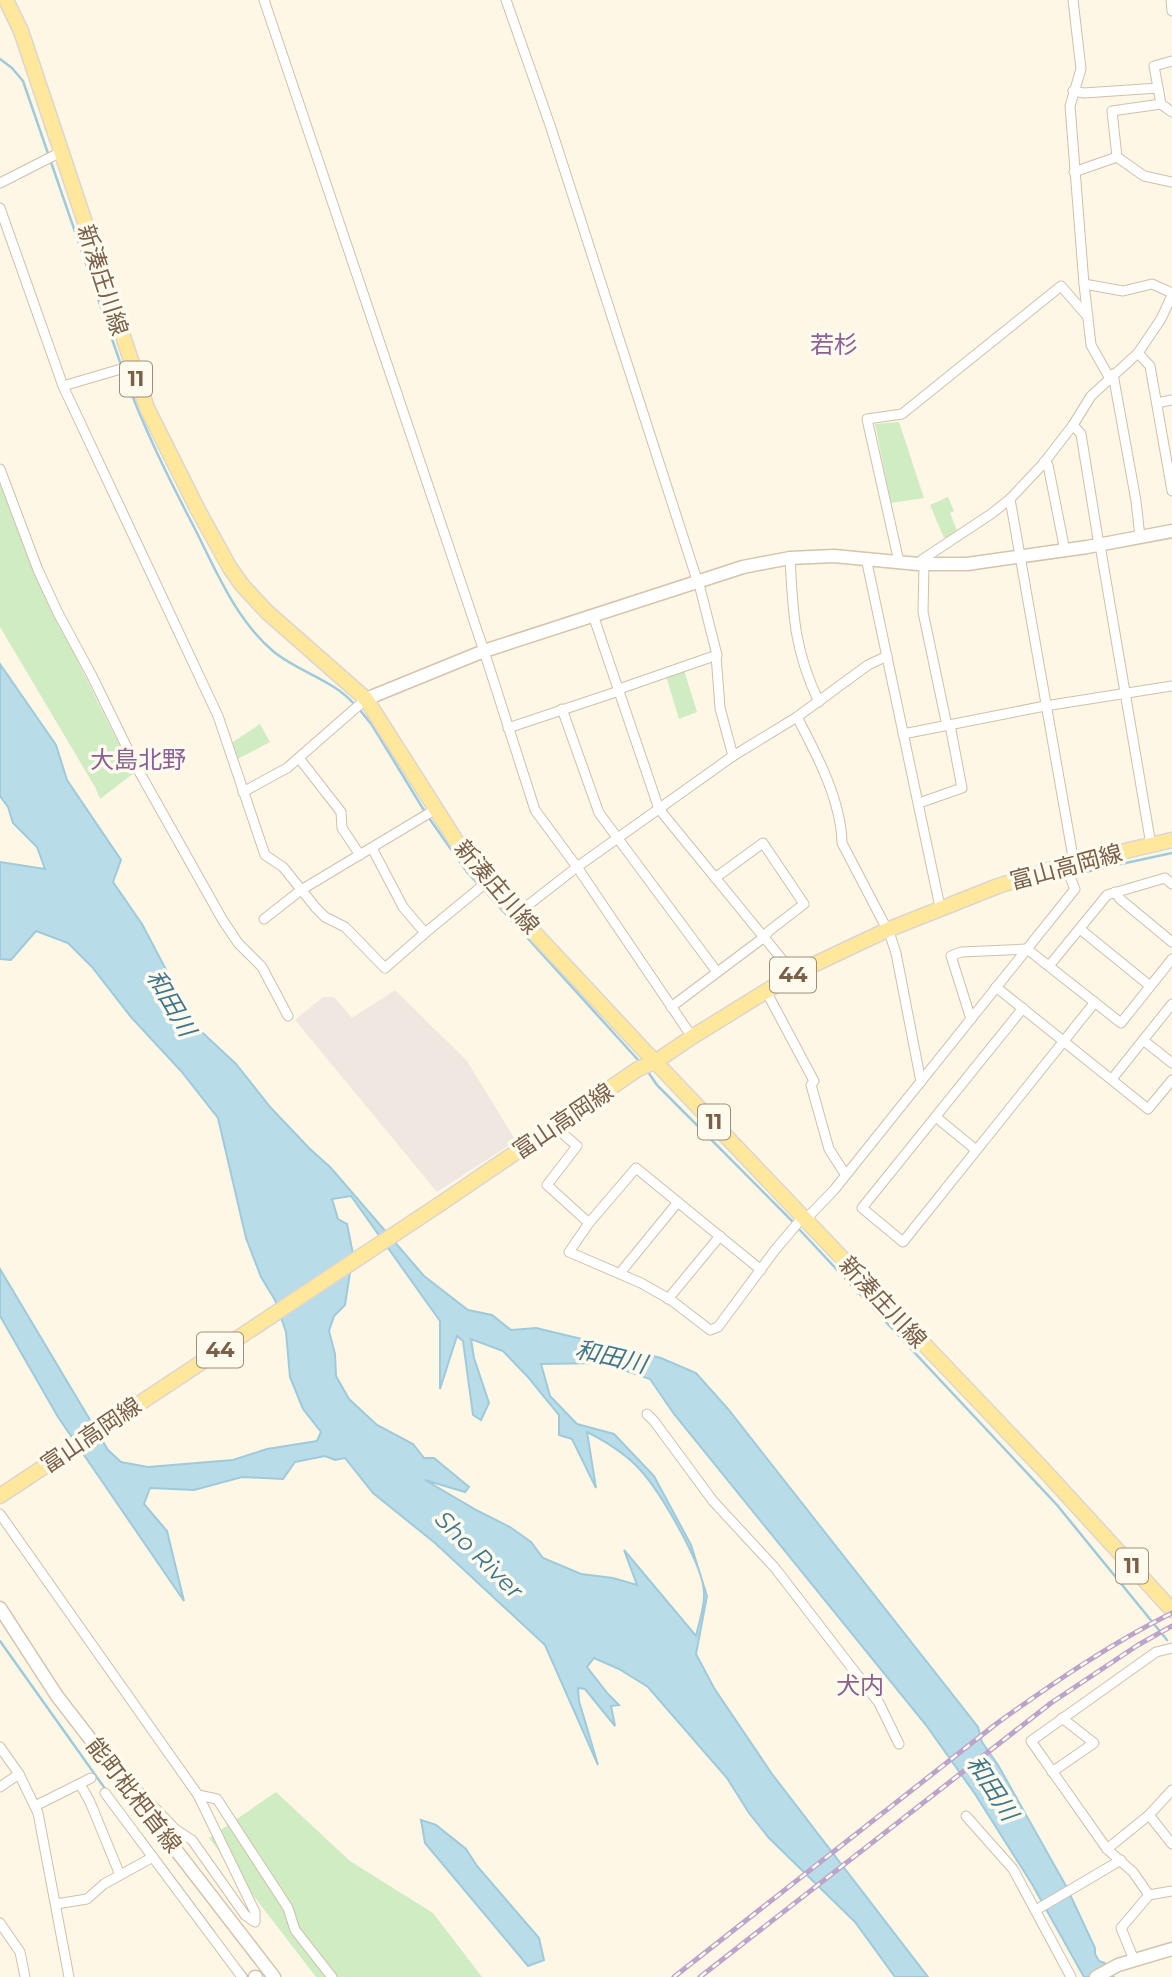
<svg xmlns="http://www.w3.org/2000/svg" width="1172" height="1977" viewBox="0 0 1172 1977" font-family="Montserrat,'Noto Sans JP',sans-serif">
  <style>
    .industrial { fill: #eee8e0 }
    .green { fill: #cfecc3 }
    .water { fill: #b9dce9; stroke: #9fcadb; stroke-width: 2; fill-rule: evenodd }
    .lines { fill: none; stroke-linecap: round; stroke-linejoin: round }
    .stream { stroke: #9fcadb; stroke-width: 2.5 }
    .street-casing { stroke: #d0c0ab; stroke-width: 11 }
    .secondary-casing { stroke: #d6c3ab; stroke-width: 15 }
    .primary-casing { stroke: #dcd6d0; stroke-width: 17 }
    .street { stroke: #fff; stroke-width: 9 }
    .secondary { stroke: #fff; stroke-width: 12 }
    .primary { stroke: #ffe79c; stroke-width: 14 }
    .rail-casing { stroke: #bca3c9; stroke-width: 5 }
    .rail { stroke: #fffaee; stroke-width: 2.5; stroke-dasharray: 8; stroke-linecap: butt }
    .labels { text-anchor: middle; stroke-width: 7; stroke-linejoin: round; paint-order: stroke }
    .shield { fill: #fffaee; stroke: #a18e7a; stroke-width: 2 }
    .shield-label { font-size: 21px; font-weight: bold; fill: #796049 }
    .street-label { font-size: 23px; fill: #796049; stroke: #fffaee }
    .neighbourhood-label { font-size: 24px; fill: #8b6095; stroke: #fffaee }
    .water-label { font-size: 24px; font-style: italic; fill: #41778d; stroke: #fffaee }
  </style>
  <rect width="100%" height="100%" fill="#fef7e6"/>
  <polygon class="industrial" points="395,990 467,1061 516,1141 437,1192 295,1020 323,997 334,997 352,1018"/>
  <g class="green">
    <polygon points="899,422 924,498 891,503 875,424"/>
    <path d="M0 479C38 580 84 677 134 773L100 799 95 787 0 627Z"/>
    <polygon points="948,497 954,511 950,513 958,533 944,538 930,505"/>
    <polygon points="684,670 697,712 679,719 666,676"/>
    <polygon points="260,724 270,742 236,760 233,742"/>
    <polygon points="276,1792 350,1861 433,1913 482,1977 316,1977 209,1838"/>
  </g>
  <g class="water">
    <path d="M0 664 56 745 67 780 121 860 113 882 142 924 172 981 190 1021 236 1064 271 1108 309 1148 331 1168 424 1276 468 1310 492 1315 511 1330 536 1328 661 1358 696 1373 728 1409 978 1727 982 1742 998 1765 1066 1886 1095 1948V1954L1099 1961 1105 1963 1114 1977H1084L1032 1884 975 1794 926 1725 674 1414 650 1379 603 1363 541 1364 550 1396 577 1424 614 1434 654 1476 691 1545 707 1596 696 1654 714 1688 772 1774 928 1977H895L855 1922 769 1838 749 1813 727 1778 648 1687 619 1669 594 1658 587 1667 608 1694 619 1705 611 1706 615 1726 585 1689 578 1688 579 1701 598 1765 545 1645 435 1543 373 1493 345 1458 335 1460 325 1456 295 1462 283 1479 242 1477 194 1490 150 1488 144 1504 167 1531 184 1601 58 1417 0 1316V1269L108 1450 121 1462 148 1467 233 1460 267 1449 317 1441 321 1432 303 1409 290 1377 286 1332 275 1300 261 1277 246 1238 218 1118 181 1071 131 1017 92 967 68 943 36 931 11 960 0 959V862L45 869 37 847 13 823 8 807 0 796ZM351 1196 440 1321V1389L457 1336 463 1341 473 1415 481 1420 489 1403 474 1358 471 1339 503 1351 528 1377 559 1415V1435L572 1439 596 1488 587 1432C607 1442 628 1455 643 1473 661 1494 704 1566 704 1593 705 1606 699 1622 696 1636L624 1550 637 1585 613 1578 581 1574 543 1558 531 1542 510 1527 478 1511 425 1480 465 1492 469 1487 434 1458H424L413 1444 377 1425 349 1399 336 1376 335 1354 329 1331 334 1316 345 1305 353 1254 347 1224 338 1219 332 1199Z"/>
    <polygon points="421,1820 436,1825 466,1849 477,1866 539,1938 544,1960 528,1966 425,1843"/>
  </g>
  <g class="lines">
    <g class="stream">
      <polyline points="0,59 12,68 23,81 121,365"/>
      <path d="M123 371C143 427 169 479 196 531 217 573 237 621 274 652 299 672 333 680 354 704"/>
      <polyline points="359,709 372,725 425,812"/>
      <polyline points="429,818 467,872 479,885"/>
      <polyline points="1080,871 1080,873 1172,853"/>
      <polyline points="484,890 639,1061"/>
      <polyline points="648,1072 657,1085 794,1223"/>
      <polyline points="798,1228 1057,1505 1167,1640"/>
      <polyline points="0,1641 106,1790"/>
      <polyline points="143,1837 214,1932"/>
      <polyline points="239,1966 248,1977"/>
    </g>
    <defs>
      <g id="street">
        <polyline points="264,0 484,651 535,810 577,867 692,1037"/>
        <polyline points="506,0 550,125 697,580"/>
        <polyline points="1073,0 1081,69 1070,106 1084,284 1091,345 1109,377"/>
        <polyline points="1171,0 1172,11"/>
        <polyline points="1172,61 1154,66 1161,104 1172,112"/>
        <polyline points="1073,91 1084,93 1158,88"/>
        <polyline points="1117,157 1112,111 1161,104"/>
        <polyline points="1074,172 1117,157 1144,176 1172,182"/>
        <polyline points="0,183 61,152"/>
        <polyline points="0,208 63,386 218,716 265,855 283,867 316,908 325,917 345,927 385,968 425,933 403,907 372,848"/>
        <polyline points="1084,284 1123,291 1152,284 1172,293"/>
        <polyline points="1138,353 1150,366 1172,491"/>
        <polyline points="1113,374 1136,501 1140,537"/>
        <polyline points="63,386 131,366"/>
        <polyline points="1157,403 1172,400"/>
        <polyline points="1073,425 1081,434 1099,545"/>
        <polyline points="1044,462 1048,465 1065,551"/>
        <polyline points="0,469 38,570 58,613 91,674 136,766 222,919 238,943 262,967 288,1016"/>
        <polyline points="1010,499 1074,863"/>
        <polyline points="1100,545 1151,845"/>
        <path d="M790 558C793 614 794 650 819 702"/>
        <polyline points="866,558 940,907"/>
        <polyline points="899,562 867,419 902,414 1061,286 1088,317"/>
        <polyline points="918,564 923,559 991,514 1010,499 1043,464 1073,425 1091,396 1138,353 1161,319 1172,295"/>
        <polyline points="924,565 923,612 947,726"/>
        <polyline points="593,615 659,809 794,974"/>
        <polyline points="716,655 720,708 733,756"/>
        <polyline points="619,689 717,655 698,580"/>
        <polyline points="562,709 599,813 717,972"/>
        <path d="M797 717C817 755 841 800 842 843L890 935 896 953 921 1082"/>
        <polyline points="508,728 619,691"/>
        <polyline points="903,734 1045,706 1172,686"/>
        <polyline points="299,758 341,812 342,828 360,855"/>
        <polyline points="243,792 287,768 366,699"/>
        <polyline points="919,803 962,788 950,725"/>
        <polyline points="1115,892 1120,899 1172,942"/>
        <polyline points="518,913 577,867 733,756 797,717 868,665 887,656"/>
        <polyline points="264,919 301,890 436,809"/>
        <polyline points="1080,929 1150,986"/>
        <polyline points="425,933 487,882"/>
        <polyline points="1049,966 1107,895 1165,878 1172,884"/>
        <polyline points="996,987 1148,1109 1172,1080"/>
        <polyline points="766,991 814,1081 811,1085 829,1149 845,1174"/>
        <polyline points="671,1007 763,938 769,931 804,904 763,843 715,878"/>
        <polyline points="1023,1008 862,1208 903,1242 1095,1002"/>
        <polyline points="971,1019 951,956 961,952 1027,949 1121,1023 1172,959"/>
        <polyline points="1143,1040 1172,1063"/>
        <polyline points="1112,1079 1172,1004"/>
        <polyline points="936,1117 976,1150"/>
        <polyline points="554,1126 577,1146 547,1185 589,1223 569,1252 641,1283 671,1300 710,1330 718,1327 775,1250 803,1217"/>
        <polyline points="806,1219 834,1190 1075,889 1065,865"/>
        <polyline points="589,1223 636,1168 761,1270"/>
        <polyline points="620,1273 678,1202"/>
        <polyline points="668,1299 720,1236"/>
        <polyline points="647,1414 654,1421 713,1501 775,1568 879,1703 899,1744"/>
        <polyline points="0,1514 198,1795 255,1912 255,1922 245,1915 192,1840 175,1829 141,1793 133,1795"/>
        <polyline points="1172,1648 1156,1652 1031,1741 1107,1849 1133,1872 1149,1895 1172,1891"/>
        <polyline points="0,1747 19,1774 38,1813 69,1977"/>
        <polyline points="1052,1772 1094,1743 1062,1718"/>
        <polyline points="80,1784 90,1802 120,1875"/>
        <polyline points="0,1787 19,1774"/>
        <polyline points="105,1793 242,1977"/>
        <polyline points="198,1795 217,1799 288,1908 295,1930 332,1977"/>
        <polyline points="35,1806 91,1778"/>
        <polyline points="1149,1815 1172,1844"/>
        <polyline points="966,1816 1013,1869 1071,1977"/>
        <polyline points="1107,1849 1149,1815 1172,1790"/>
        <polyline points="56,1904 87,1899 104,1884 153,1857"/>
        <polyline points="1036,1910 1121,1860"/>
        <polyline points="0,1923 20,1952 25,1977"/>
        <polyline points="1134,1960 1121,1928 1149,1895"/>
      </g>
      <g id="secondary">
        <polyline points="366,699 484,651 743,567 790,558 834,556 918,564 967,564 1087,547 1172,531"/>
        <polyline points="0,1608 57,1696 274,1977"/>
        <polyline points="255,1977 256,1977"/>
        <polyline points="1096,1977 1118,1965 1172,1949"/>
      </g>
      <g id="primary">
        <polyline points="6,0 21,31 147,408 198,510 230,568 242,585 267,612 366,699 469,861 487,882 642,1048 1043,1469 1172,1610"/>
        <polyline points="0,1496 443,1202 638,1069 655,1062 692,1037 794,974 887,930 998,886 1065,865 1172,840"/>
      </g>
    </defs>
    <use href="#street" class="street-casing"/>
    <use href="#secondary" class="secondary-casing"/>
    <use href="#primary" class="primary-casing"/>
    <use href="#street" class="street"/>
    <use href="#secondary" class="secondary"/>
    <use href="#primary" class="primary"/>
    <defs>
      <g id="rail">
        <path d="M674 1977 996 1724C1053 1683 1110 1644 1172 1613"/>
        <polyline points="700,1977 1051,1703 1138,1645 1172,1626"/>
      </g>
    </defs>
    <use href="#rail" class="rail-casing"/>
    <use href="#rail" class="rail"/>
  </g>
  <g class="labels">
    <g class="shield">
      <rect x="120" y="361.5" width="32" height="35" rx="5"/>
      <rect x="770" y="957.5" width="46" height="35" rx="5"/>
      <rect x="698" y="1104.5" width="32" height="35" rx="5"/>
      <rect x="197" y="1332.5" width="46" height="35" rx="5"/>
      <rect x="1116" y="1548.5" width="32" height="35" rx="5"/>
    </g>
    <g class="shield-label">
      <text x="136" y="386">11</text>
      <text x="793" y="982">44</text>
      <text x="714" y="1129">11</text>
      <text x="220" y="1357">44</text>
      <text x="1132" y="1573">11</text>
    </g>
    <g class="street-label">
      <text transform="translate(103 280) rotate(72)" y="8">新湊庄川線</text>
      <text transform="translate(1066 867) rotate(-15)" y="8">富山高岡線</text>
      <text transform="translate(497 887) rotate(49)" y="8">新湊庄川線</text>
      <text transform="translate(563 1121) rotate(-34)" y="8">富山高岡線</text>
      <text transform="translate(883 1302) rotate(47)" y="8">新湊庄川線</text>
      <text transform="translate(91 1435) rotate(-34)" y="8">富山高岡線</text>
      <text transform="translate(134 1795) rotate(52)" y="8">能町枇杷首線</text>
    </g>
    <g class="neighbourhood-label">
      <text x="834" y="353">若杉</text>
      <text x="138" y="768">大島北野</text>
      <text x="860" y="1694">犬内</text>
    </g>
    <g class="water-label">
      <text transform="translate(171 1003) rotate(60)" y="8">和田川</text>
      <text transform="translate(611 1357) rotate(13)" y="8">和田川</text>
      <text transform="translate(479 1555) rotate(45)" y="8">Sho River</text>
      <text transform="translate(992 1788) rotate(57)" y="8">和田川</text>
    </g>
  </g>
</svg>
